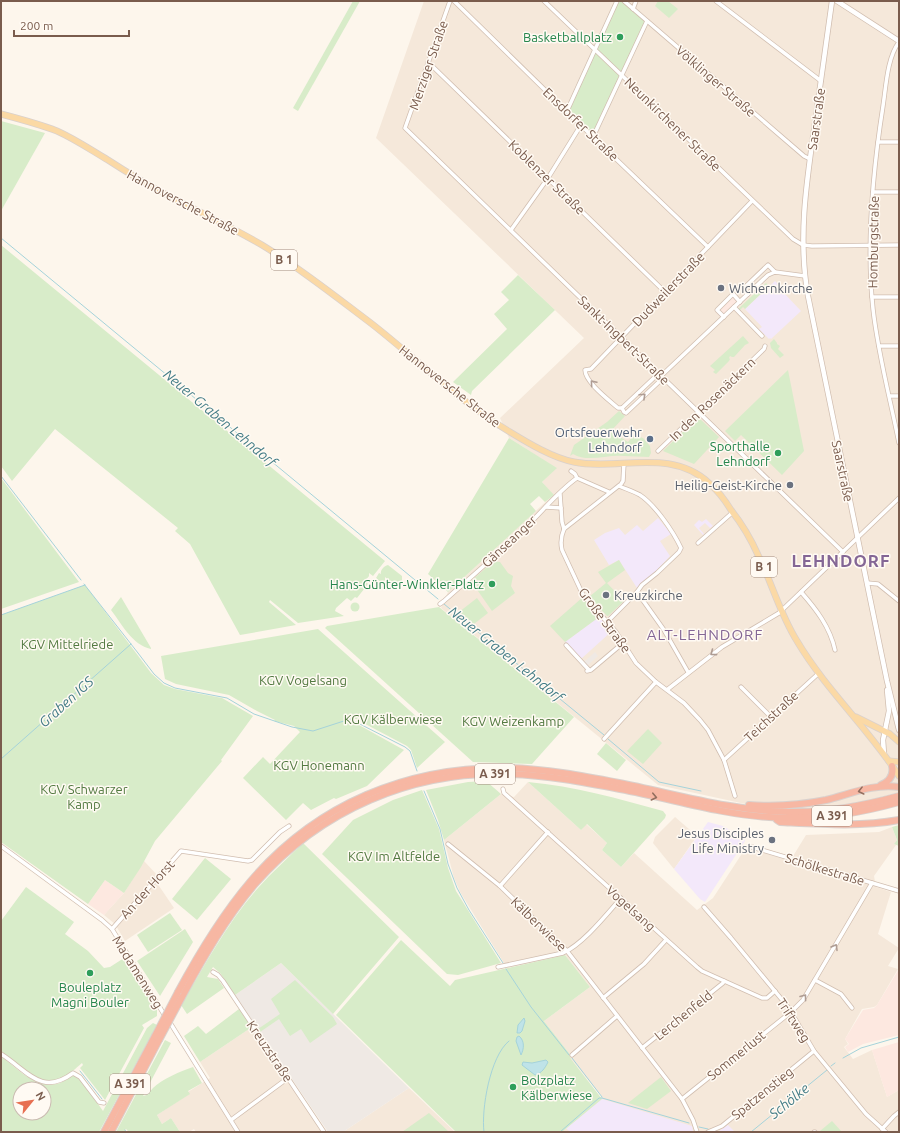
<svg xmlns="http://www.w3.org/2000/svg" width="900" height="1133" viewBox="0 0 900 1133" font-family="Ubuntu,sans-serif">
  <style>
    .residential { fill: #f5e8da }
    .commercial { fill: #fde8e0 }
    .industrial { fill: #efe9e4 }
    .education { fill: #f3e8fa }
    .green { fill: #d8ecc9; fill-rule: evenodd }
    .water { fill: #bfe3e8; stroke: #a5d3da }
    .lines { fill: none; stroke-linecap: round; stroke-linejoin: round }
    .stream { stroke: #a5d3da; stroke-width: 1 }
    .minor-casing { stroke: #d1beb0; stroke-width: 5 }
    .tertiary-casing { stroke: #d1beb0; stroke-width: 6 }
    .primary-casing { stroke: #dad1cd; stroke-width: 7 }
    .motorway-casing { stroke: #dad1cd; stroke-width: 8 }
    .minor { stroke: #fff; stroke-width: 3.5 }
    .tertiary { stroke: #fff; stroke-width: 4.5 }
    .primary { stroke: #fbd9a5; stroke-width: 5.5 }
    .motorway { stroke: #f7b7a3; stroke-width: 6 }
    .motorway-bridge-casing { stroke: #dad1cd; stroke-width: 8; stroke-linecap: butt }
    .motorway-bridge { stroke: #f7b7a3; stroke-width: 6 }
    .oneway { stroke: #af9d94 }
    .oneway2 { stroke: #936e5e }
    .leisure-dot { fill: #2e9e5b; stroke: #fffaf3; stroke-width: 1.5 }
    .worship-dot { fill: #6b7280; stroke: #fffaf3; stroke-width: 1.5 }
    .service-dot { fill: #5c6f8a; stroke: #fffaf3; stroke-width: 1.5 }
    .labels { text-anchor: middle; stroke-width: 3; stroke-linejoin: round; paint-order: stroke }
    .shield { fill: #fffaf3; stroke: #a28b7f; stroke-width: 1 }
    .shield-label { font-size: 12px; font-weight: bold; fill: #7a5c4d }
    .leisure-label { font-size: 13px; fill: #27864d; stroke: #fffaf3; text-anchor: end }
    .street-label { font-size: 13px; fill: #7a5c4d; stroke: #fffaf3 }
    .worship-label { font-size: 13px; fill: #5b616d; stroke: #fffaf3; text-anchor: start }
    .service-label { font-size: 13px; fill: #4e5e75; stroke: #fffaf3; text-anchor: end }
    .park-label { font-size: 13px; fill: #537a41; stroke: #fffaf3 }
    .water-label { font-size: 14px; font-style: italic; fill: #437c86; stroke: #fffaf3 }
    .quarter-label { font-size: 15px; letter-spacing: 1px; fill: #846695; stroke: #fffaf3 }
    .district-label { font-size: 17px; font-weight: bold; letter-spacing: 1px; fill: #846695; stroke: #fffaf3 }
  </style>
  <rect width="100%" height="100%" fill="#fdf6ec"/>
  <g class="residential">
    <polygon points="424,1 899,1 899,792 859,803 834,807 800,809 764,808 658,785 441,608 448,592 553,495 542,482 556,468 509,438 500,418 584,338 376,138"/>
    <polygon points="528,782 581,830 586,824 607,843 602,850 621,867 634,853 697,910 713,898 743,852 751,854 761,852 790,861 806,835 879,832 892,827 897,840 894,844 896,845 874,876 876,887 891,892 878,934 899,948 888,966 898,969 877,1005 874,1007 862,1009 845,1039 848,1044 844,1047 853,1059 872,1050 887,1097 899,1090 899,1132 562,1132 603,1098 571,1059 569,1053 544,1021 590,987 565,955 507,968 460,892 454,878 444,840 501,794 514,797"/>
    <polygon points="675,817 697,836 674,869 653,843 655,837"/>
    <polygon points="144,861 157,875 154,879 157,883 174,908 125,941 115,924 104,915 124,893"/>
    <polygon points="252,1027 323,1132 196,1132 194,1129 189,1132 180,1132 171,1118 162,1124 157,1115 189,1094 188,1092 210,1078 200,1062"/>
    <polygon points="409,1088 455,1132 343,1132"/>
  </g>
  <g class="commercial">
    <polygon points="733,293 741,301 722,319 714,310"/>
    <polygon points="105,880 124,893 104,915 88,904"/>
    <polygon points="899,969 899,1035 863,1044 848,1052 845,1047 849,1044 845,1039 863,1010 874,1008 877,1005"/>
    <polygon points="899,1042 899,1090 887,1097 872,1050"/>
  </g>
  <g class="industrial">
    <polygon points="595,652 598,656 587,666 584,662"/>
    <polygon points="281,963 409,1088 343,1132 328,1132 235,995"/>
  </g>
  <g class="education">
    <polygon points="775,281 784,290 783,292 801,311 771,339 770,338 769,339 759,329 762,327 745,309"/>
    <polygon points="658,518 671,534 660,541 670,556 656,571 637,588 619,560 609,565 594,540 605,533 619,528 625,535 637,525 643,531"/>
    <polygon points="706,519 713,526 710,528 705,523 699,528 704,534 703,535 694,525 699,520 702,522"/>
    <polygon points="599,617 612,631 581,659 565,642"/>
    <polygon points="708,822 723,826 744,838 745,841 705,902 700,899 674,869"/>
    <polygon points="602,1099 692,1126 693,1131 693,1132 570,1132 566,1128"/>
    <polygon points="728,1125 735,1132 715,1132 719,1131"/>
  </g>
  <g class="green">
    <polygon points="353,1 360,1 298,111 293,108"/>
    <polygon points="617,1 624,1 647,21 593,137 567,111"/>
    <polygon points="658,1 668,1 678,9 669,18 655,6"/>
    <polygon points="1,121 45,133 1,211"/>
    <polygon points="1,245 385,561 373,576 369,573 369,576 365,581 368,584 357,598 355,597 351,601 347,598 336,608 335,611 344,616 298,623 270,600 269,602 296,625 240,635 190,544 175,531 178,528 55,429 12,481 1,466"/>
    <polygon points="518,275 555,310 472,391 471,395 453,382 507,329 494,314 509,300 501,292"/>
    <polygon points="766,283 769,286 745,309 743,307 739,311 738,309"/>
    <polygon points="743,336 749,343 745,345 734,357 732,357 730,356 729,358 730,359 729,361 716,374 713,372 715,370 710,366"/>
    <polygon points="774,339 777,343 777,344 780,346 778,349 784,355 780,358 771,348 770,343"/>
    <polygon points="788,370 804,451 782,475 741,435 735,441 725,431"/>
    <path d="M619 411 625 416 611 431 628 442 634 435 643 438 650 446 651 453 649 457C640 457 632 456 624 456 608 454 588 463 573 454L570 456 574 445 607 422Z"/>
    <polygon points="698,417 719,437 694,464 663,451"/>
    <polygon points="509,438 557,468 542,482 554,495 545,502 539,496 530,504 536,511 448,592 428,574"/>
    <polygon points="1,478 79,582 1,609"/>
    <polygon points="619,560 625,570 607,583 624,601 608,616 607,616 589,597 606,583 598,572"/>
    <polygon points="494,561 500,562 508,573 513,576 511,586 515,593 492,611 471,581"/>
    <path d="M388 565 402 576V580L399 585 395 586 385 577V580L382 583 376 578 379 573 381 574C380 570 384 566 388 565Z"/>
    <polygon points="85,585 151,673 164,685 175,689 222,698 253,716 221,760 222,761 155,841 141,867 124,893 105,880 88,904 1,842 1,615"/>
    <path d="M121 597 151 648V649C132 645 122 624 111 610Z"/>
    <polygon points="583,597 599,617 565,642 550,626"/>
    <polygon points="477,598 488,613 474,624 459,612"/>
    <circle cx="355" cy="607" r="4.5"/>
    <polygon points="439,607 574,717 532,764 473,762 325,628 327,626"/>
    <polygon points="318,629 445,742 417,768 411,750 407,746 352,717 350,720 404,750 367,786 336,799 334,798 311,810 303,803 286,820 243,778 263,757 270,764 300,732 294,726 274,721 275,720 257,711 229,695 176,684 165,679 161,656"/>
    <polygon points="648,729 662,743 643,764 627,751"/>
    <polygon points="606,743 626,760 617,771 597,754"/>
    <polygon points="486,781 501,794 444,840 438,820 426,790 468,782"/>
    <path d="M528 782C574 786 619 799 663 811L666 815 665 818 621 867 602 850 607 843 587 824 581 830Z"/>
    <polygon points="422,790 439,829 448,868 456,891 501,963 458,975 447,974 322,854 353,820 393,800"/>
    <polygon points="899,825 899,846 894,844 897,840 892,827"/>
    <path d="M303 843 399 937 333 1014 281 963 235 995 220 973 213 967 207 977 218 979 224 988 187 1014 181 1005C205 965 227 923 258 888 272 872 288 858 303 843Z"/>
    <polygon points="205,858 231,879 197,920 172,899"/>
    <path d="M26 887 74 922 65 934 88 951 104 968 110 967 124 958 157 1010V1016L142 1025 144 1028 105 1100 80 1068 83 1065 82 1063C76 1068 69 1075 62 1078 37 1090 19 1063 1 1052V921Z"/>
    <polygon points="170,913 182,930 148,952 137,935"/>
    <polygon points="185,929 193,942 160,996 137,961"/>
    <polygon points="401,940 450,986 455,980 565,955 590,987 544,1021 569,1053 571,1059 602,1099 562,1132 456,1132 336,1015"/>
    <polygon points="295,980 333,1017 337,1024 310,1043 301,1029 290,1036 279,1019 260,1032 258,1029 280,1014 271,999"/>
    <polygon points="239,1009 252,1027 200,1062 184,1036 198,1026 206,1034"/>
    <path d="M153 1023 157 1025 99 1132H1V1056C17 1068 37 1091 60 1083 65 1081 69 1077 73 1074L81 1080 103 1111 147 1028ZM20 1089H44V1113H20Z"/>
    <path d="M165 1040 171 1043 143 1096C149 1095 149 1092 153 1088 162 1079 181 1071 193 1067L202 1083 188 1091 190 1094 157 1115 162 1124 171 1118 180 1132H129L126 1129 125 1130 126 1132H116Z"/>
    <polygon points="661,1077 671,1091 647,1109 628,1103"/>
    <polygon points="429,1113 449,1132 402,1132"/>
    <polygon points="832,1121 842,1132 820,1132 820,1131"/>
  </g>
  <g class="water">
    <polygon points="524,1018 525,1021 522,1031 520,1033 517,1033 518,1025"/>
    <path d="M519 1036C525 1041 524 1049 521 1055L516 1041 517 1037Z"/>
    <path d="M546 1060 548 1062C545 1068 542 1073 535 1075L522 1065 523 1062 532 1063Z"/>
  </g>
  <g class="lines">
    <g class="stream">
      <polyline points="1,238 438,599"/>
      <polyline points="1,476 81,580"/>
      <polyline points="84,584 138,653 154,674 164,683 175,688 227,698 254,714 292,727 313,731 350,719 405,747 410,751 417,771"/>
      <polyline points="444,604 604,735"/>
      <polyline points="1,615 85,585"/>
      <polyline points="608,739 659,782 701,791"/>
      <polyline points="1,759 131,644"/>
      <polyline points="424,791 440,829 448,864 457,888 469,910 503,963"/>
      <polyline points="506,969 531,1007 569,1055"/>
      <polyline points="572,1058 602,1097"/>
      <polyline points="843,1058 861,1048 899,1037"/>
      <polyline points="831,1066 835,1063"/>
      <polyline points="80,1071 102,1099"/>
      <polyline points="602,1098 689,1123"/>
      <polyline points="699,1127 708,1129"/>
      <polyline points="125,1130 126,1132"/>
      <path d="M484 1132C481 1110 490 1056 509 1041"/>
      <polyline points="560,1132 599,1098 602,1098"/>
      <polyline points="751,1132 827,1070"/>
    </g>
    <defs>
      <g id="minor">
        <polyline points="450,1 405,128 843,552"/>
        <polyline points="454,1 593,137 708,247"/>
        <polyline points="544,1 793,239 803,245 812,246 899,245"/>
        <polyline points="624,1 804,156 810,159"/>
        <polyline points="716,1 821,81"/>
        <polyline points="633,9 636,1"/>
        <path d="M899 42C887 58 886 87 883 106 873 170 866 244 873 309 878 354 890 398 899 443"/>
        <polyline points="428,62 665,292"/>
        <polyline points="567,111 617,1"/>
        <polyline points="593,137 647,21"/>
        <polyline points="878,142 899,142"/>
        <polyline points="873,192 899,192"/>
        <polyline points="511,230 548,178 581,125"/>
        <polyline points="748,294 743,289 768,265 775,272"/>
        <polyline points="872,297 899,297"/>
        <polyline points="734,307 762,336"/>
        <polyline points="724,317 717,310 733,294 740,302"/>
        <polyline points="879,346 899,346"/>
        <polyline points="660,376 657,375 622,408 624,412 626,413 662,379 661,376 768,275 775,272 805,276"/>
        <polyline points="890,396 899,396"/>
        <path d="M622 408H618C609 400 585 382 585 370L591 369 752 201"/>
        <polyline points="658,451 764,349 765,346"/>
        <path d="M624 463 623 481 621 484 564 529C561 536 560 542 562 550L583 595 616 632 636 663 656 682 684 703 700 720 708 730 724 760 735 796"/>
        <polyline points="571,471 575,474 577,478 609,492"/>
        <polyline points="560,494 562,522 564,529"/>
        <polyline points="546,507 561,508"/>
        <polyline points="698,543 733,512"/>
        <polyline points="867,583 878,584 899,601"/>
        <polyline points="637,592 664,630 688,672"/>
        <path d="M801 592C816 609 830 627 835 650"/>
        <path d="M440 604 444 601C473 575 503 550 531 522 546 507 560 490 577 478"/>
        <path d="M607 622 637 592 642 585 657 573 679 552 681 548C673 531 655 505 640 495 633 491 626 489 619 486"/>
        <polyline points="566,645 589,670"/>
        <polyline points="587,671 591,670 623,643"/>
        <polyline points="741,687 771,717"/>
        <polyline points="668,689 722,647 779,613 899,498"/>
        <polyline points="604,739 656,682"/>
        <polyline points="724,760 819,673"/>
        <polyline points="503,789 504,793 697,967 702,971 762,998 767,998 775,991"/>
        <polyline points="448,844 500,886 567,951 682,1099 693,1120 697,1132"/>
        <polyline points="1,846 102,920 112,929 165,1016"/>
        <polyline points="752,847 899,891"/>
        <polyline points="500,886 548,832"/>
        <polyline points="704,907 731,938 788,1007 814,1051 866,1114 886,1132"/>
        <polyline points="112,929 181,851 248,861 252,860 280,832 289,826"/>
        <path d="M498 967 563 953C583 944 606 915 621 898"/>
        <polyline points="213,972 218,975 223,981 324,1132"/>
        <polyline points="815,980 841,994 852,1008"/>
        <polyline points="603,998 644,964 666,940"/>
        <polyline points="169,1021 238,1132"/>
        <polyline points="642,1048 723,983 724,981"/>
        <path d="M1 1054C27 1070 41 1097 73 1073L80 1077 99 1102 104 1103"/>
        <polyline points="572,1055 617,1016"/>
        <polyline points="682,1099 791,1012 803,1000 872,883"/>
        <polyline points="231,1120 288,1078"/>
        <polyline points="882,1129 894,1116 899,1112"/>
        <polyline points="708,1132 722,1126 814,1051"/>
        <polyline points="814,1132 815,1132"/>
      </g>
      <g id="tertiary">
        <path d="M832 1C826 44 820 87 814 130 806 185 798 240 808 296L887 681 899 730"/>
        <polyline points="837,1 899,41"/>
        <polyline points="884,754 883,740 889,711 887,690"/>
      </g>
      <g id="primary">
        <path d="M1 114C20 119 39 124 57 131 75 139 91 150 108 160 125 171 141 181 158 190 193 209 228 225 262 245 300 268 336 297 372 324 418 360 460 402 510 432 528 443 553 458 574 462 619 471 670 447 709 483 718 491 725 500 731 510 742 524 751 539 758 555 772 583 780 614 797 641 826 690 869 729 899 776"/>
        <polyline points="856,717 890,734 899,742"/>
        <polyline points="889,761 899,762"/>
      </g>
      <g id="motorway">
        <path d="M881 785C890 781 894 775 892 766"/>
        <path d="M749 805C775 807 801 805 826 800 850 794 875 783 899 787"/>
        <path d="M777 820 780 822C820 824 860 827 899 820"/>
        <path d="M178 992C199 953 222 915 250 882 316 804 408 766 509 768 546 769 583 776 619 783 675 794 732 811 789 812 827 813 863 806 899 796"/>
        <path d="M182 997C203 958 226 918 255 884 320 810 412 770 510 774 547 775 584 782 620 789 670 798 719 814 769 817 813 821 856 814 899 802"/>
        <polyline points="104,1132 155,1036"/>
        <polyline points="111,1132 159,1040"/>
      </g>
    </defs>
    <use href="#minor" class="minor-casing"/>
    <use href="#tertiary" class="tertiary-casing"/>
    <use href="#primary" class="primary-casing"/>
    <use href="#motorway" class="motorway-casing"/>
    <use href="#minor" class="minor"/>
    <use href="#tertiary" class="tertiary"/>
    <use href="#primary" class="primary"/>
    <use href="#motorway" class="motorway"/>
    <defs>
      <g id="motorway-bridge">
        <polyline points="155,1036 178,992"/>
        <polyline points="159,1040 182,997"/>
      </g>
    </defs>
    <use href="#motorway-bridge" class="motorway-bridge-casing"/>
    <use href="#motorway-bridge" class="motorway-bridge"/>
  </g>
  <defs><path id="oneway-chevron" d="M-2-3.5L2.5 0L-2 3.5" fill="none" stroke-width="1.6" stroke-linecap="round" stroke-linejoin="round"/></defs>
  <g class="oneway">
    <use href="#oneway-chevron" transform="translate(593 383) rotate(-131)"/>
    <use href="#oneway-chevron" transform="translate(643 396) rotate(-43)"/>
    <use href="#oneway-chevron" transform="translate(713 653) rotate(143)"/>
    <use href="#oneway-chevron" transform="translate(835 947) rotate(-60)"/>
    <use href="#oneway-chevron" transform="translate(804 997) rotate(-53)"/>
  </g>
  <g class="oneway2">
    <use href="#oneway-chevron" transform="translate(861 791) rotate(166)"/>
    <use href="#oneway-chevron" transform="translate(654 797) rotate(13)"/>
  </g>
  <g class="leisure-dot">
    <circle cx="620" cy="37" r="4"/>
    <circle cx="778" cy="453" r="4"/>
    <circle cx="492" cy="584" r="4"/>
    <circle cx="90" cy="973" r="4"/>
    <circle cx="513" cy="1087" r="4"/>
  </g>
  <g class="worship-dot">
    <circle cx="721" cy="288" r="4"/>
    <circle cx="790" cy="485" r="4"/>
    <circle cx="606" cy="595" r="4"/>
    <circle cx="772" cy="840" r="4"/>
  </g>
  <circle class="service-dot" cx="650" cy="439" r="4"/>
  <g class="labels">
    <g class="shield">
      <rect x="271" y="250" width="26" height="20" rx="3"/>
      <rect x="751" y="557" width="26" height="20" rx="3"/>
      <rect x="475" y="764" width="40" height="20" rx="3"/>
      <rect x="812" y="806" width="40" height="20" rx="3"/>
      <rect x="110" y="1074" width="40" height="20" rx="3"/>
    </g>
    <g class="shield-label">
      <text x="284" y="264">B 1</text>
      <text x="764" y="571">B 1</text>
      <text x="495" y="778">A 391</text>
      <text x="832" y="820">A 391</text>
      <text x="130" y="1088">A 391</text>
    </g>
    <g class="leisure-label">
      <text x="612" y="42">Basketballplatz</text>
      <text x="770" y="451">Sporthalle<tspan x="770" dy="15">Lehndorf</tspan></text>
      <text x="484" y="589">Hans-Günter-Winkler-Platz</text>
      <text x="90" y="992" text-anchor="middle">Bouleplatz<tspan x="90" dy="15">Magni Bouler</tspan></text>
      <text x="521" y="1085" text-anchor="start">Bolzplatz<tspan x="521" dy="15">Kälberwiese</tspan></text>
    </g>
    <g class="street-label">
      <text transform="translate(428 65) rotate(-71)" y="5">Merziger Straße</text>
      <text transform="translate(716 81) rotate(41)" y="5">Völklinger Straße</text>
      <text transform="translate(816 119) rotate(-82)" y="5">Saarstraße</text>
      <text transform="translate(581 124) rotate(44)" y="5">Ensdorfer Straße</text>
      <text transform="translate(673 124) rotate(44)" y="5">Neunkirchener Straße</text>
      <text transform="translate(547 177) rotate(44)" y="5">Koblenzer Straße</text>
      <text transform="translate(183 202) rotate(28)" y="5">Hannoversche Straße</text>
      <text transform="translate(873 242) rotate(-89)" y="5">Homburgstraße</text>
      <text transform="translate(668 289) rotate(-46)" y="5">Dudweilerstraße</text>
      <text transform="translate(624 340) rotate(44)" y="5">Sankt-Ingbert-Straße</text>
      <text transform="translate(450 386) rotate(38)" y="5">Hannoversche Straße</text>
      <text transform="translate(712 399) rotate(-44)" y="5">In den Rosenäckern</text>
      <text transform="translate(843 471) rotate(78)" y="5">Saarstraße</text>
      <text transform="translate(509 541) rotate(-43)" y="5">Gänseanger</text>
      <text transform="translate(605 620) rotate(53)" y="5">Große Straße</text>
      <text transform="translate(771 716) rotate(-43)" y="5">Teichstraße</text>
      <text transform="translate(825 869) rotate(17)" y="5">Schölkestraße</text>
      <text transform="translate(147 889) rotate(-48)" y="5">An der Horst</text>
      <text transform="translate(631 908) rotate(42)" y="5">Vogelsang</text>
      <text transform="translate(539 924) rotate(44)" y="5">Kälberwiese</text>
      <text transform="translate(138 972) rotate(58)" y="5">Madamenweg</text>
      <text transform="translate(683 1015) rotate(-39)" y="5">Lerchenfeld</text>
      <text transform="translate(794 1020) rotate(57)" y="5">Triftweg</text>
      <text transform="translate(270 1051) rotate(56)" y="5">Kreuzstraße</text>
      <text transform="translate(736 1055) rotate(-39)" y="5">Sommerlust</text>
      <text transform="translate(762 1093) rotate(-39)" y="5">Spatzenstieg</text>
    </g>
    <g class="worship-label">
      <text x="729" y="293">Wichernkirche</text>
      <text x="782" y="490" text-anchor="end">Heilig-Geist-Kirche</text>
      <text x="614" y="600">Kreuzkirche</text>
      <text x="764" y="838" text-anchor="end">Jesus Disciples<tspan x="764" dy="15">Life Ministry</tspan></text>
    </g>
    <g class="service-label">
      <text x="642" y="437">Ortsfeuerwehr<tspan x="642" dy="15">Lehndorf</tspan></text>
    </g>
    <g class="park-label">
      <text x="67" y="649">KGV Mittelriede</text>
      <text x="303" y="685">KGV Vogelsang</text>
      <text x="393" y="724">KGV Kälberwiese</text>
      <text x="513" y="726">KGV Weizenkamp</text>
      <text x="319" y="770">KGV Honemann</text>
      <text x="84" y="794">KGV Schwarzer<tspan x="84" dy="15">Kamp</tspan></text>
      <text x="394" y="861">KGV Im Altfelde</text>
    </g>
    <g class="water-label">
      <text transform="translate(220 418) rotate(40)" y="5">Neuer Graben Lehndorf</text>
      <text transform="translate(506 654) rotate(39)" y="5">Neuer Graben Lehndorf</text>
      <text transform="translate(66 702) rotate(-42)" y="5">Graben IGS</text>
      <text transform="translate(789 1101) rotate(-39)" y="5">Schölke</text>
    </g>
    <g class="quarter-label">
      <text x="705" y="640">ALT-LEHNDORF</text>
    </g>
    <g class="district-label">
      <text x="841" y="567">LEHNDORF</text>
    </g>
  </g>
  <rect width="900" height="1133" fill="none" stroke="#7a5c4d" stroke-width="4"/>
  <g transform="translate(32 1101) rotate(60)"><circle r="19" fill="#fffaf3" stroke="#cabbb1"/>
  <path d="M0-3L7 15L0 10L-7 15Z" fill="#e76f51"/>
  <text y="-6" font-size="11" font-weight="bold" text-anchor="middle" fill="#7a5c4d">N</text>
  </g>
  <path d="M14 30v6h115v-6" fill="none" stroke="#7a5c4d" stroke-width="2"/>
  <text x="20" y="30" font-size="12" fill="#7a5c4d" stroke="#fffaf3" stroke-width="3" paint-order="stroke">200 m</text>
</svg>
